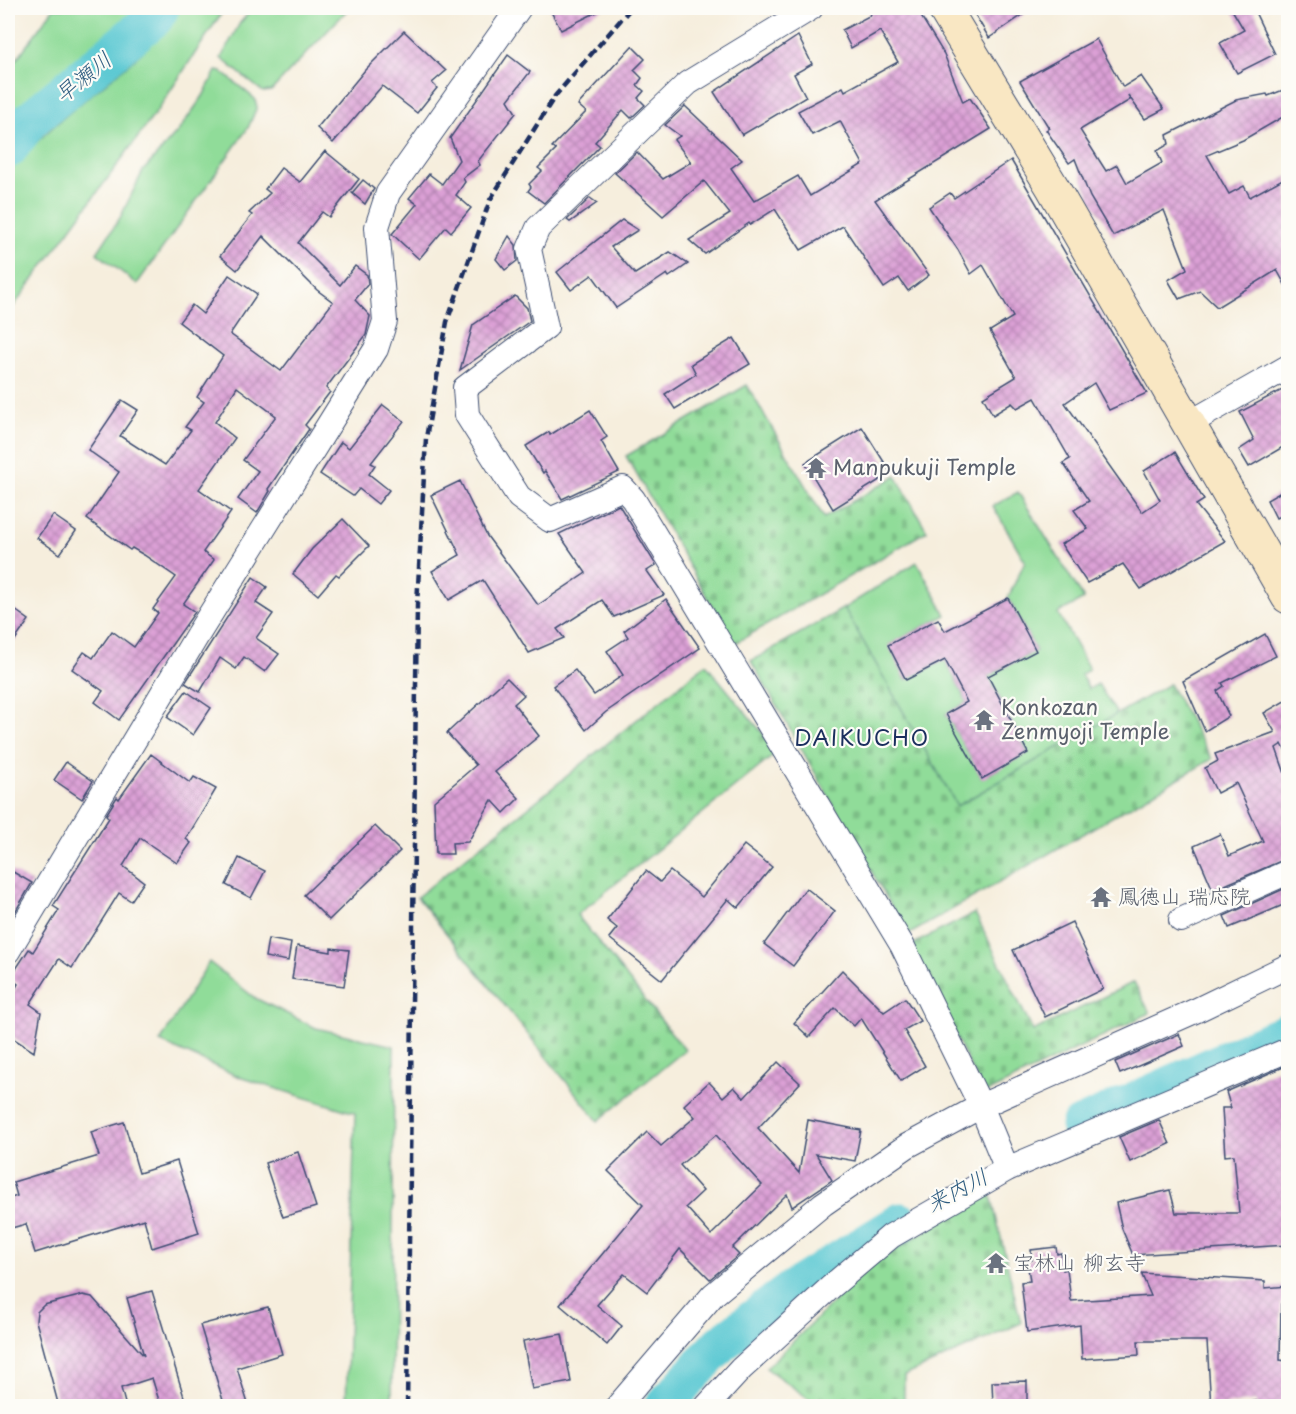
<svg xmlns="http://www.w3.org/2000/svg" width="1296" height="1414" viewBox="0 0 1296 1414" font-family="'Playpen Sans','Klee One',sans-serif">
  <style>
    .green { fill: #90dc99; stroke: #56867c; stroke-width: 1.5 }
    .cemetery { fill: url(#cemetery-stones); stroke: #56867c; stroke-width: 1.5 }
    .lines { fill: none; stroke-linecap: round; stroke-linejoin: round }
    .river { stroke: #5dc9d3; stroke-width: 39 }
    .building { fill: url(#building-cross-hatch); fill-rule: evenodd }
    .street-casing { stroke: #3c4c71; stroke-width: 26 }
    .secondary-casing { stroke: #3c4c71; stroke-width: 35 }
    .street { stroke: #fff; stroke-width: 24 }
    .secondary { stroke: #f9e7c3; stroke-width: 33 }
    .rail { stroke: #1b2f5e; stroke-width: 4.5; stroke-dasharray: 9 4.5; stroke-linecap: butt }
    .labels { text-anchor: middle; stroke-width: 4.5; stroke-linejoin: round; paint-order: stroke }
    .worship-label { font-size: 21px; fill: #5b616d; stroke: #fdfcf7; text-anchor: start }
    .water-label { font-size: 22px; font-style: italic; fill: #2f5d81; stroke: #fdfcf7 }
    .neighbourhood-label { font-size: 22px; letter-spacing: 1.5px; fill: #1b2f5e; stroke: #fdfcf7 }
  </style>
  <defs>
    <pattern id="cemetery-stones" width="16" height="16" patternUnits="userSpaceOnUse" patternTransform="scale(1.5)"><rect width="16" height="16" fill="#90dc99"/><path d="M2 7V4a2 2 0 0 1 4 0v3zM10 15v-3a2 2 0 0 1 4 0v3z" fill="#7cbd86"/></pattern>
    <pattern id="building-cross-hatch" width="8" height="8" patternUnits="userSpaceOnUse" patternTransform="scale(1.5)"><rect width="8" height="8" fill="#dca0d6"/><path d="M0 0l8 8M0 8l8-8" fill="none" stroke="#b283b1"/></pattern>
  </defs>
  <rect width="100%" height="100%" fill="#fdfcf7"/>
  <filter id="ink" filterUnits="userSpaceOnUse"><feTurbulence type="fractalNoise" baseFrequency=".0167" numOctaves="2"/><feDisplacementMap in="SourceGraphic" scale="12" xChannelSelector="R" yChannelSelector="G"/><feConvolveMatrix kernelMatrix="1 2 1 2 8 2 1 2 1" color-interpolation-filters="sRGB"/></filter>
  <filter id="wash" filterUnits="userSpaceOnUse"><feTurbulence type="fractalNoise" baseFrequency=".008" numOctaves="4" result="noise"/><feDisplacementMap in="SourceGraphic" scale="24" xChannelSelector="R" yChannelSelector="G"/><feGaussianBlur stdDeviation="1.35" result="paint"/><feColorMatrix in="noise" values="0 0 0 0 0 0 0 0 0 0 0 0 0 0 0 0 0 1.4 0 .05"/><feComposite in="paint" operator="in"/></filter>
  <g filter="url(#wash)">
    <rect width="100%" height="100%" fill="#f6eedd"/>
    <g class="green">
      <polygon points="54,8 137,8 123,25 21,107 8,124 8,71"/>
      <path d="M181 8H225L157 111 8 314V173C15 162 26 153 36 143 82 96 144 62 181 8Z"/>
      <polygon points="253,8 349,8 271,91 263,92 221,58 240,23"/>
      <polygon points="216,71 222,72 255,99 257,107 248,128 137,284 97,253 120,218 143,171 179,130 203,96"/>
      <polygon points="1018,492 1084,599 1058,613 1089,669 1081,675 1089,689 1098,684 1117,714 957,806 844,608 917,562 946,615 889,645 906,680 945,660 967,702 946,714 982,778 1028,753 988,676 1036,651 1008,598 1025,561 993,506"/>
      <polygon points="209,962 255,998 316,1028 394,1046 392,1406 346,1406 355,1113 242,1078 160,1042"/>
    </g>
    <g class="cemetery">
      <polygon points="747,385 824,518 896,476 927,531 734,644 626,456"/>
      <polygon points="844,608 957,806 1169,684 1212,759 908,935 751,661"/>
      <polygon points="706,664 778,752 577,915 685,1050 598,1121 417,897"/>
      <polygon points="975,913 1033,1031 1134,982 1150,1013 984,1094 911,945"/>
      <polygon points="990,1191 1021,1323 904,1376 904,1406 813,1406 812,1401 766,1368 871,1265"/>
    </g>
    <g class="lines">
      <g class="river">
        <polyline points="8,149 30,120 154,18 160,8"/>
        <polyline points="1080,1126 1288,1032"/>
        <polyline points="664,1406 720,1344 793,1289 901,1222"/>
      </g>
    </g>
    <g id="blocks">
      <g class="building">
        <polygon points="549,8 605,8 561,30"/>
        <polygon points="866,8 916,8 944,54 963,102 970,98 991,129 875,200 929,275 908,291 899,278 884,288 843,226 801,250 775,209 750,225 749,223 705,254 689,240 730,214 704,181 663,216 615,173 637,152 663,179 691,162 674,140 680,136 665,125 685,106 742,160 731,168 754,201 798,176 810,196 863,164 840,121 812,135 798,111 843,87 845,91 898,62 880,31 851,48 842,30 871,15"/>
        <polygon points="971,8 1033,8 989,38"/>
        <polygon points="1231,8 1253,8 1275,54 1237,73 1220,43 1244,30"/>
        <polygon points="404,31 446,71 432,83 437,88 417,113 382,86 333,143 317,128 365,70"/>
        <polygon points="798,36 812,64 794,74 806,97 742,135 714,92"/>
        <polygon points="1096,39 1123,87 1141,76 1164,109 1145,119 1128,95 1130,100 1080,130 1106,171 1117,165 1127,183 1162,163 1157,151 1169,144 1167,135 1236,100 1267,94 1268,96 1288,88 1288,114 1243,140 1207,155 1229,194 1244,186 1250,197 1288,176 1288,290 1277,270 1217,307 1200,291 1179,299 1168,280 1187,269 1164,210 1113,236 1090,197 1075,159 1069,163 1046,130 1049,128 1020,81"/>
        <polygon points="632,46 645,59 634,70 642,78 637,85 644,91 638,98 645,105 631,118 623,110 595,142 600,146 544,203 528,191 531,187 529,184 542,171 538,168 556,150 552,147 586,112 578,105"/>
        <polygon points="508,55 530,72 508,100 516,113 478,161 480,165 463,178 465,182 456,195 471,208 451,232 446,227 419,259 392,234 417,204 409,198 429,174 442,184 459,160 450,138"/>
        <polygon points="325,151 359,179 329,217 322,212 298,243 340,285 355,266 367,275 368,284 355,300 370,316 366,335 326,388 330,392 305,425 309,429 268,489 270,491 257,513 238,499 258,471 243,460 276,416 237,387 215,422 235,438 199,489 231,512 203,552 214,560 183,604 195,612 119,720 95,702 103,691 72,669 84,652 93,658 112,631 134,647 158,613 153,609 176,577 144,555 132,548 130,550 87,519 119,472 88,450 122,400 138,410 120,436 165,465 191,430 185,427 204,402 197,397 223,356 179,322 192,305 203,314 229,275 257,294 230,334 281,371 333,302 317,290 263,236 237,270 220,256 252,215 249,213 270,193 265,189 281,168 300,182"/>
        <polygon points="1011,160 1147,393 1109,410 1094,383 1065,403 1142,512 1160,500 1144,471 1175,452 1204,500 1196,505 1225,541 1141,589 1123,564 1087,583 1061,544 1088,529 1074,510 1089,501 1063,463 1070,459 1035,398 1017,408 1012,403 993,415 983,397 1016,377 990,331 1013,317 983,265 971,274 958,250 929,207 950,193 954,198"/>
        <polygon points="363,180 374,189 365,204 352,193"/>
        <polygon points="590,198 597,203 570,222 567,220"/>
        <polygon points="622,220 638,230 611,247 635,274 670,252 688,264 669,277 667,274 616,308 592,275 571,290 557,272"/>
        <polygon points="509,236 516,245 517,261 505,270 496,259"/>
        <polygon points="515,296 527,308 530,321 460,370 473,325"/>
        <polygon points="734,338 750,364 675,409 665,394 696,374 691,364"/>
        <polygon points="1288,387 1288,444 1249,467 1239,450 1254,440 1240,412"/>
        <polygon points="383,405 404,421 371,463 375,465 369,474 389,490 378,504 359,489 353,496 320,474 341,442 349,448"/>
        <polygon points="590,410 607,437 601,441 619,472 562,499 545,471 543,473 526,446 549,432 550,435"/>
        <polygon points="862,427 891,473 833,509 805,463"/>
        <polygon points="460,481 487,536 538,605 586,573 559,534 619,505 656,565 647,571 664,595 614,617 602,600 557,629 564,638 529,653 483,580 449,600 432,571 460,555 431,495"/>
        <polygon points="1288,488 1288,512 1276,518 1267,500"/>
        <polygon points="53,515 76,531 60,554 37,538"/>
        <polygon points="343,519 369,546 339,576 336,574 318,595 293,574 312,549"/>
        <polygon points="253,577 267,587 256,603 273,614 256,638 279,654 265,672 244,657 236,669 220,658 200,692 185,683"/>
        <polygon points="1008,598 1036,651 988,676 1028,753 982,779 946,714 967,702 945,660 906,680 888,645 938,619 945,631"/>
        <polygon points="666,599 700,648 606,712 586,730 553,686 575,670 594,695 623,675 607,651 628,637 624,631"/>
        <polygon points="8,605 29,620 8,650"/>
        <polygon points="1265,634 1276,656 1222,683 1224,686 1217,691 1229,716 1205,731 1183,681"/>
        <polygon points="507,678 524,695 514,704 539,736 495,772 519,798 504,813 492,800 468,842 452,843 453,854 436,854 434,801 476,765 447,733"/>
        <polygon points="186,691 211,708 193,735 167,717"/>
        <polygon points="1288,699 1288,756 1282,744 1276,748 1288,782 1288,858 1213,890 1194,846 1220,834 1229,856 1263,841 1236,783 1217,793 1205,768 1218,761 1215,754 1275,732 1264,713"/>
        <polygon points="151,754 190,783 194,777 216,789 186,839 191,843 177,863 140,838 123,866 144,882 131,901 119,893 72,968 59,959 30,1004 41,1012 34,1052 8,1035 8,1001 18,984 10,978 29,949 33,952 59,910 53,906 109,818 106,815 117,797 119,799"/>
        <polygon points="66,762 93,781 82,799 54,780"/>
        <polygon points="375,826 400,851 329,920 304,895"/>
        <polygon points="744,845 772,867 738,908 728,899 662,980 609,938 617,928 607,920 646,871 660,882 670,871 702,897"/>
        <polygon points="239,858 265,871 251,898 226,885"/>
        <polygon points="8,869 32,883 8,924"/>
        <polygon points="1288,887 1288,903 1229,928 1224,916"/>
        <polygon points="806,888 835,911 793,966 764,944"/>
        <polygon points="1072,922 1103,989 1045,1017 1013,950"/>
        <polygon points="268,939 291,943 288,961 265,957"/>
        <polygon points="297,946 331,952 331,948 349,950 344,986 292,979"/>
        <polygon points="842,970 884,1012 905,998 920,1021 904,1030 925,1066 901,1081 861,1018 854,1026 835,1008 809,1037 794,1023"/>
        <polygon points="1179,1034 1184,1046 1120,1074 1115,1062"/>
        <path d="M778 1062 800 1083 758 1128 799 1173 808 1120 861 1130 855 1161 816 1154 832 1180 792 1207 787 1194 732 1248 739 1255 710 1279 680 1249 647 1292 624 1274 597 1305 622 1326 607 1345 560 1305 643 1205 608 1171 647 1132 661 1146 695 1117 684 1105 709 1082 723 1097 734 1087 744 1098ZM716 1135 762 1185 711 1235 686 1207 703 1191 680 1165Z"/>
        <polygon points="1288,1065 1288,1245 1133,1255 1122,1229 1116,1203 1170,1190 1176,1213 1239,1213 1234,1155 1225,1156 1222,1108 1231,1108 1226,1092"/>
        <polygon points="1159,1120 1170,1144 1130,1162 1119,1137"/>
        <polygon points="124,1122 139,1173 177,1161 199,1233 152,1248 144,1219 35,1253 26,1224 8,1229 8,1199 17,1196 13,1182 99,1156 91,1132"/>
        <polygon points="298,1152 316,1207 283,1217 265,1163"/>
        <polygon points="1056,1247 1057,1254 1061,1253 1063,1270 1067,1269 1071,1301 1151,1296 1141,1273 1265,1281 1265,1288 1288,1286 1288,1303 1281,1304 1280,1360 1286,1361 1285,1388 1288,1388 1288,1407 1256,1407 1256,1401 1211,1407 1207,1341 1138,1341 1139,1355 1082,1359 1080,1325 1027,1332 1021,1282 1030,1281 1027,1261 1032,1260 1031,1250"/>
        <polygon points="152,1291 187,1407 161,1407 152,1378 121,1388 126,1407 59,1407 36,1321 37,1312 44,1305 83,1295 92,1297 144,1356 127,1298"/>
        <polygon points="268,1307 282,1354 237,1368 249,1407 225,1407 200,1325"/>
        <polygon points="562,1334 571,1382 532,1389 523,1341"/>
        <polygon points="1027,1381 1027,1404 993,1406 992,1382"/>
      </g>
    </g>
  </g>
  <g filter="url(#ink)">
    <use href="#blocks" fill-opacity="0" stroke="#3c4c71" stroke-width="1.5"/>
    <g class="lines">
      <defs>
        <g id="street">
          <polyline points="811,8 688,83 538,228 529,249 546,327 465,388 467,415 519,497 550,520 623,488 633,499 902,945 981,1106 1007,1169"/>
          <polyline points="1188,424 1288,367"/>
          <polyline points="1181,920 1288,872"/>
          <polyline points="8,951 198,634 376,349 385,321 377,227 388,193 519,8"/>
          <polyline points="618,1406 713,1295 823,1204 907,1146 981,1106 1197,1010 1288,966"/>
          <polyline points="707,1406 741,1369 833,1285 891,1236 1007,1169 1288,1050"/>
        </g>
        <polyline id="secondary" points="944,8 1053,188 1288,597"/>
      </defs>
      <use href="#street" class="street-casing"/>
      <use href="#secondary" class="secondary-casing"/>
      <use href="#street" class="street"/>
      <use href="#secondary" class="secondary"/>
      <polyline class="rail" points="407,1406 417,605 426,438 447,322 490,200 555,96 631,8"/>
    </g>
  </g>
  <defs>
    <symbol id="temple-bare" viewBox="-9 -9 18 18"><path d="M0-6L5-2H3V0L6.5 2.5H4V6H1.5V3h-3V6H-4V2.5H-6.5L-3 0V-2H-5Z" fill="#6b7280" stroke="#fdfcf7" stroke-width="2.5" paint-order="stroke"/></symbol>
  </defs>
  <g fill-rule="evenodd">
    <use href="#temple-bare" x="801" y="453" width="30" height="30"/>
    <use href="#temple-bare" x="969" y="705" width="30" height="30"/>
    <use href="#temple-bare" x="1086" y="882" width="30" height="30"/>
    <use href="#temple-bare" x="981" y="1248" width="30" height="30"/>
  </g>
  <g class="labels">
    <g class="worship-label">
      <text x="833" y="475">Manpukuji Temple</text>
      <text x="1001" y="715">Konkozan<tspan x="1001" dy="24">Zenmyoji Temple</tspan></text>
      <text x="1118" y="904">鳳徳山 瑞応院</text>
      <text x="1013" y="1270">宝林山 柳玄寺</text>
    </g>
    <g class="water-label">
      <text transform="translate(83 77) rotate(-39)" y="8">早瀬川</text>
      <text transform="translate(957 1190) rotate(-28)" y="8">来内川</text>
    </g>
    <g class="neighbourhood-label">
      <text x="862" y="746">DAIKUCHO</text>
    </g>
  </g>
  <rect width="1296" height="1414" fill="none" stroke="#fdfcf7" stroke-width="30"/>
</svg>
